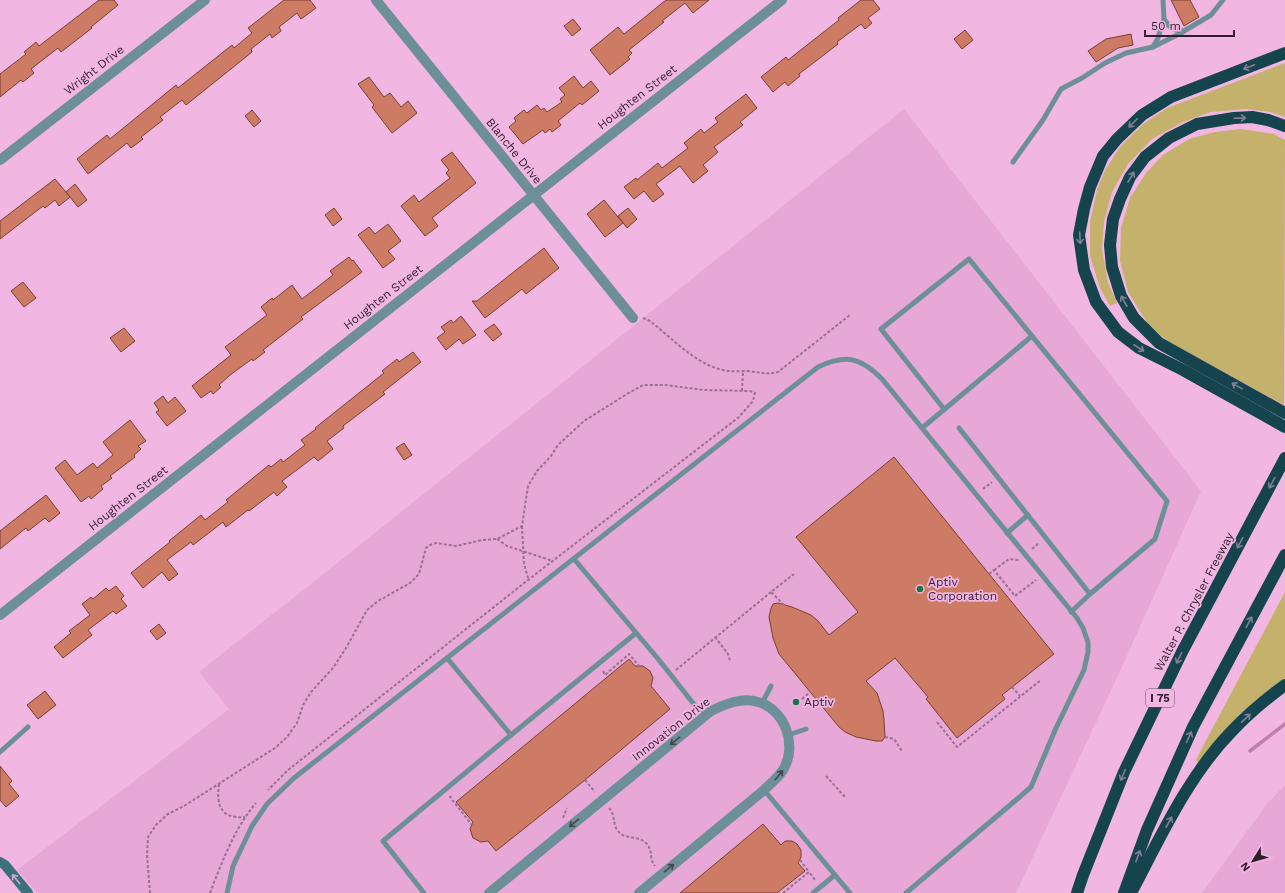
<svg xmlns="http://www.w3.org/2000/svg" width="1285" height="893" viewBox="0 0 1285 893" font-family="'Work Sans',sans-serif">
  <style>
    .built { fill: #e7a8d8 }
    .green { fill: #c4b26c }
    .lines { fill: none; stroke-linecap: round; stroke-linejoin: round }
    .stream { stroke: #c27eb2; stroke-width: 3.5 }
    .building { fill: #cd7b65; stroke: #7b3f2f }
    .path { stroke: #9a6f8f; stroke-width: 2; stroke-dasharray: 3 2; stroke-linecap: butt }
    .service { stroke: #6d8f97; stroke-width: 5 }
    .minor { stroke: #6d8f97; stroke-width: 10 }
    .secondary { stroke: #3c707d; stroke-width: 10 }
    .motorway { stroke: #15444f; stroke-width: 12 }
    .oneway { stroke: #837d98 }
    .oneway2 { stroke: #464451 }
    .oneway3 { stroke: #cda8ce }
    .poi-dot { fill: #1c7346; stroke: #f1b6e2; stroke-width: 1.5 }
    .labels { text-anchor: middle; stroke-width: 3.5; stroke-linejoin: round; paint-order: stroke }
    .shield { fill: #f1b6e2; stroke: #6b4a63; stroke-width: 1 }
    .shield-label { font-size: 11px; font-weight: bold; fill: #311b2c }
    .street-label { font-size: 12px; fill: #311b2c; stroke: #f1b6e2 }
    .poi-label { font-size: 12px; fill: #311b2c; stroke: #f1b6e2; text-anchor: start }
  </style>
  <rect width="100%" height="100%" fill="#f1b6e2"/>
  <g class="built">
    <polygon points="904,109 1201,491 1121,669 1016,893 37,893 17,870 229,709 199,672 331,568"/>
    <polygon points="1285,785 1285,893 1202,893 1267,804"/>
  </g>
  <g class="green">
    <polygon points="1285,63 1285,117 1270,112 1246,109 1211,112 1183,122 1152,139 1128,164 1112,192 1104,222 1102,249 1108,283 1117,303 1110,306 1100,288 1090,256 1090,222 1097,190 1105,170 1120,147 1142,125 1167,108"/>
    <polygon points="1241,129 1274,134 1285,140 1284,405 1167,341 1148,324 1128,292 1120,261 1121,228 1130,198 1146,173 1163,155 1189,139 1215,132"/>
    <polygon points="1285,592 1285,678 1241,713 1198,763 1196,760 1203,746"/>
  </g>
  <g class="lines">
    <polyline class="stream" points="1250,751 1285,724"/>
  </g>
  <g class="building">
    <polygon points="99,0 114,0 118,5 91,27 92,28 61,52 58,48 31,69 34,73 23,82 21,80 0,97 0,74 26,54 24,52 36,42 39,46"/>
    <polygon points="284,0 310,0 316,8 301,19 297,13 279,27 281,31 272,38 270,34 251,49 252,52 186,105 182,100 160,117 163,120 141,137 143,139 131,148 127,143 88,174 77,159 107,135 110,139 176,85 178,88 232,45 234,48 252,33 248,28"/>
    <polygon points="666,0 709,0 693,13 685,3 662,21 664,22 629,50 632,53 628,57 630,59 610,75 590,50 618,27 624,34"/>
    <polygon points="861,0 873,0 880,9 868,18 872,23 865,29 861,24 837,42 838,44 799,74 800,76 788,86 785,82 773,92 761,77 786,57 788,60 839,20 838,18"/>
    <polygon points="1171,0 1190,0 1199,17 1184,26"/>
    <polygon points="573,19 581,29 572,36 564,26"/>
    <polygon points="965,30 973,40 962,49 954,39"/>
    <polygon points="1131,34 1133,45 1118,48 1096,62 1088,51 1106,39"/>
    <polygon points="574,76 583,88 591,81 599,91 582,105 580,103 558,121 561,125 552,132 550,129 545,133 543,130 523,144 509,127 516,121 514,118 524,110 527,113 537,105 541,110 544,108 547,112 562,102 560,99 565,95 559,88"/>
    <polygon points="369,77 384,97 390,93 401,107 408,101 417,113 392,133 372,107 374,105 358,84"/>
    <polygon points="746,94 757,108 740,122 743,125 714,147 718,152 703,165 708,171 693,183 680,166 656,184 664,194 653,202 644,191 634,199 624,187 636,178 637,180 658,163 662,168 688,148 684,143 701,129 704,133 718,122 715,118"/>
    <polygon points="252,110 261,121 254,127 245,116"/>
    <polygon points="452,152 476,183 432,218 438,226 425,236 401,206 414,195 419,202 450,178 446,173 449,170 441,160"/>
    <polygon points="55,179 70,197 59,206 55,200 45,208 43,206 0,239 0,221"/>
    <polygon points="75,184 87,200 78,207 66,192"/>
    <polygon points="604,200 623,223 605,237 587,214"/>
    <polygon points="334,208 342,219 333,226 325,215"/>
    <polygon points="628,208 637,219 627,228 618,216"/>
    <polygon points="388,224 401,241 388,251 395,259 383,268 358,235 369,227 375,234"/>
    <polygon points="544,248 559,268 526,294 522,289 485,318 472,301 477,301"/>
    <polygon points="349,257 352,261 353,260 362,272 301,317 303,319 263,350 265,352 253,361 252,359 230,375 219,385 221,387 213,394 211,391 201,398 192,386 231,355 225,347 267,315 261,307 272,298 273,300 292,285 302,299 333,275 330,271"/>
    <polygon points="23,282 36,298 24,307 11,291"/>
    <polygon points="461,316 476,335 463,344 459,339 446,350 437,338 445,332 441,327 451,320 453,323"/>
    <polygon points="494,324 502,334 493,341 484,331"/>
    <polygon points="124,328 135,341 121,352 110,338"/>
    <polygon points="413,352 421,362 383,392 385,394 343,426 344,428 327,441 333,449 318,461 314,457 282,481 287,487 277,496 274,492 249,511 248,510 226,527 223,522 193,545 191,542 167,560 178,574 169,581 162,572 143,588 131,573 170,542 169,541 201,515 205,520 228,502 226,500 269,465 271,467 281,459 283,462 305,445 301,440 316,429 315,428 384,373 382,371 397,359 399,362"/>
    <polygon points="163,396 168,403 175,397 186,411 167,426 156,412 159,410 154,403"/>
    <polygon points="130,420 146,441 138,446 141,449 134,455 135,457 110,476 112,478 101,486 103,489 91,499 89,496 81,502 55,468 65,460 77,475 93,463 97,468 113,455 103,442"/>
    <polygon points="404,443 412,455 404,460 396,448"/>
    <polygon points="894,457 1054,654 1002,695 1005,699 957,738 926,699 928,697 895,658 866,681 877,693 883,711 884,720 885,737 882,741 876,741 856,737 845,732 839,727 779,654 773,638 769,617 771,608 773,604 778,603 792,607 811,615 818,621 829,635 858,612 796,537"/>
    <polygon points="46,495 60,513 49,522 45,518 28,531 26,528 0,549 0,531"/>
    <polygon points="116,586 124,596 121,599 127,606 116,614 113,611 88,630 92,635 63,658 54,647 71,633 69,631 90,615 82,604 91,597 93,599 106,588 109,591"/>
    <polygon points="159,624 166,633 157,640 150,631"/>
    <polygon points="629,659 635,666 643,666 650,671 653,678 651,686 670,709 585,780 496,851 488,841 481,842 473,838 470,829 473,822 456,802"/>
    <polygon points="45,691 56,705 38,719 27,705"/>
    <polygon points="0,766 12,781 9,784 19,796 6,807 0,800"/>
    <polygon points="763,824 781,845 785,841 792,841 797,844 801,850 801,857 798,863 805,871 777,893 680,893"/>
  </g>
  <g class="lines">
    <g class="path">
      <path d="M643 318 650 321C672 338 695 364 723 370 731 372 740 371 748 371 759 372 767 375 778 372L850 315"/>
      <polyline points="742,391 743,371"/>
      <polyline points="983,489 992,482"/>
      <polyline points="522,526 524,564 529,581"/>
      <polyline points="497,539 507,546 553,561"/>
      <polyline points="1032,549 1039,543"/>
      <polyline points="994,570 1009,559 1019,560"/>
      <polyline points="989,574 994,570 1015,596 1036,580"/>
      <polyline points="784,605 771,592 794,574"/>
      <polyline points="715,637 728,654 730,661"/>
      <polyline points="676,670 771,592"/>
      <polyline points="603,671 605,675 629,654 639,666"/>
      <polyline points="1012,687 1020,696"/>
      <polyline points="802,699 810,692"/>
      <polyline points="937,722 957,747 1041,680"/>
      <polyline points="885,737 894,739 902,751"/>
      <polyline points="826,776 845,797"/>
      <polyline points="585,780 595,792"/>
      <path d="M219 784C216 806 221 819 245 817"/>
      <polyline points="451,796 450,797 472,825"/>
      <path d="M609 808C616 815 612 824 618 831 625 840 638 835 646 843 654 851 648 857 655 866"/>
      <polyline points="563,818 567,808"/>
      <polyline points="800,860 809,872"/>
      <polyline points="150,893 147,856 148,837 156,825 168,814 184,806 275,748 287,737 297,723 303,705 311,692 333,668 346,648 367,610 378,601 410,583 419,574 426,548 430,545 436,543 456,546 482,540 497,539 522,526 528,486 537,471 551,456 558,445 584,421 627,394 643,385 665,385 704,390 750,391 755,393 753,401 739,417 528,580 288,770 268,790"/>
      <path d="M210 893C222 862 234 829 256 803"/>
      <polyline points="783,893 809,872 816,881"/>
    </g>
    <g class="service">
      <polyline points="1163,0 1164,19 1169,26 1176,30 1184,31 1211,15 1223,0"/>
      <polyline points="1164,19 1158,38 1153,47 1183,32"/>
      <polyline points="1013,162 1043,120 1061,89 1082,78 1105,63 1126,53 1153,47"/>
      <polyline points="944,409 881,329 969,259 1167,501 1155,539 1090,594 1071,612"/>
      <polyline points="922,428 1032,336"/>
      <polyline points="959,428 1090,594"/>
      <polyline points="1007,533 1028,515"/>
      <polyline points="574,559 659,660 704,717"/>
      <path d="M447 658 818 367C846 354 860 357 882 379L1077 618 1083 628 1088 642V652L1084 670 1056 728 1031 787 1016 800 906 893"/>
      <polyline points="762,703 771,686"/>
      <polyline points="511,735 636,633"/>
      <polyline points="788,735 806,729"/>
      <polyline points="0,752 28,727"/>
      <polyline points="764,790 850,893"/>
      <polyline points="227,893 233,866 252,826 267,804 294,778 447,658 511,735 383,841 424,893"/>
      <polyline points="813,893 835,875"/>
    </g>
    <g class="minor">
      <polyline points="376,0 633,318"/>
      <polyline points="0,160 205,0"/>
      <polyline points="0,615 782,0"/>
      <path d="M489 893 711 711C725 704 742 697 758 702 785 709 798 746 783 770 778 778 771 783 764 790L639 893"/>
    </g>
    <polyline class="secondary" points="0,862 5,865 28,893"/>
    <g class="motorway">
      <polyline points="1285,53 1171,97 1142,115 1117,139 1103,156 1090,187 1084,209 1079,235 1084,270 1096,302 1118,332 1139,348 1183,370 1285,427"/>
      <polyline points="1285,126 1268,120 1252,117 1234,118 1197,124 1169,138 1145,157 1130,177 1120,199 1113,219 1110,245 1112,267 1121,296 1134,318 1159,343 1285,413"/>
      <polyline points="1077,893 1083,875 1124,772 1182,652 1285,458"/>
      <polyline points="1124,893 1147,830 1193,727 1285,555"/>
      <path d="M1131 893C1160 838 1188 776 1232 731 1248 714 1266 699 1285 685"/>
    </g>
  </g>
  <defs><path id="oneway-shaft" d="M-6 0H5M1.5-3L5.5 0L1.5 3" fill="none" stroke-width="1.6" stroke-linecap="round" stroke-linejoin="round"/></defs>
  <g class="oneway">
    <use href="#oneway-shaft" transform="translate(1249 67) rotate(159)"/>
    <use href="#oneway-shaft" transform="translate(1240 118) rotate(-2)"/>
    <use href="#oneway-shaft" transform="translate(1133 123) rotate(135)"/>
    <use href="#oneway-shaft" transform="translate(1131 177) rotate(-59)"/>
    <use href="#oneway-shaft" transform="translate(1080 238) rotate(87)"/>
    <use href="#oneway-shaft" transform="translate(1124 301) rotate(-119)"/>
    <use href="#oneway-shaft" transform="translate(1139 348) rotate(33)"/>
    <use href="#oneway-shaft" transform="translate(1237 386) rotate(-151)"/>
    <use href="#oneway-shaft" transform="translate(1272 483) rotate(118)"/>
    <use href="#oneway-shaft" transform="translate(1240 543) rotate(118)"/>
    <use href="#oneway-shaft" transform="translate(1249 622) rotate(-62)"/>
    <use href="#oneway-shaft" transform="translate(1179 658) rotate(116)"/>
    <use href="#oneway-shaft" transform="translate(1246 718) rotate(-43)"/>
    <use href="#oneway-shaft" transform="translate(1189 737) rotate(-66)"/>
    <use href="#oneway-shaft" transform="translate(1123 775) rotate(113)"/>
    <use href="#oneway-shaft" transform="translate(1169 822) rotate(-61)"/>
    <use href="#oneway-shaft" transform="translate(1138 856) rotate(-70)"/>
  </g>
  <g class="oneway2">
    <use href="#oneway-shaft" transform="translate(675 741) rotate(141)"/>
    <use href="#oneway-shaft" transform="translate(779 775) rotate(-51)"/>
    <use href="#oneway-shaft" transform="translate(574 823) rotate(141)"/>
    <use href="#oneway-shaft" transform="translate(669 868) rotate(-40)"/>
  </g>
  <use class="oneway3" href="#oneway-shaft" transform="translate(16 879) rotate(-129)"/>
  <g class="poi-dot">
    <circle cx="920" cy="589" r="4"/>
    <circle cx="796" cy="702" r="4"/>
  </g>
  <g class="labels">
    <rect class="shield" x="1146" y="689" width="28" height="18" rx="3"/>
    <g class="shield-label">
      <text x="1160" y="702">I 75</text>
    </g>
    <g class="street-label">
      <text transform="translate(94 70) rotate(-38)" y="4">Wright Drive</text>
      <text transform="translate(637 97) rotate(-38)" y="4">Houghten Street</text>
      <text transform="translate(514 151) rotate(51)" y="4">Blanche Drive</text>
      <text transform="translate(383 297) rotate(-38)" y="4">Houghten Street</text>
      <text transform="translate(128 498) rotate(-38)" y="4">Houghten Street</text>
      <text transform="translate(1194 602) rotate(-62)" y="4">Walter P. Chrysler Freeway</text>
      <text transform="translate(671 729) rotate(-38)" y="4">Innovation Drive</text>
    </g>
    <g class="poi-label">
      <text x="928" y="586">Aptiv<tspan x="928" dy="14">Corporation</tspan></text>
      <text x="804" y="706">Aptiv</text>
    </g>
  </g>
  <g transform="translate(1253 861) rotate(233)" stroke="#f1b6e2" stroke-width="3" paint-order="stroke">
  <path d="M0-3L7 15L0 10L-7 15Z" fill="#311b2c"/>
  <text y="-6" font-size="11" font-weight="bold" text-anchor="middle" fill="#311b2c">N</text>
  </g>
  <path d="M1145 30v6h89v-6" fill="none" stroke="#311b2c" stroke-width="2"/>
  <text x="1151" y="30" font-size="12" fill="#311b2c" stroke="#f1b6e2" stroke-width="3" paint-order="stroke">50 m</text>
</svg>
